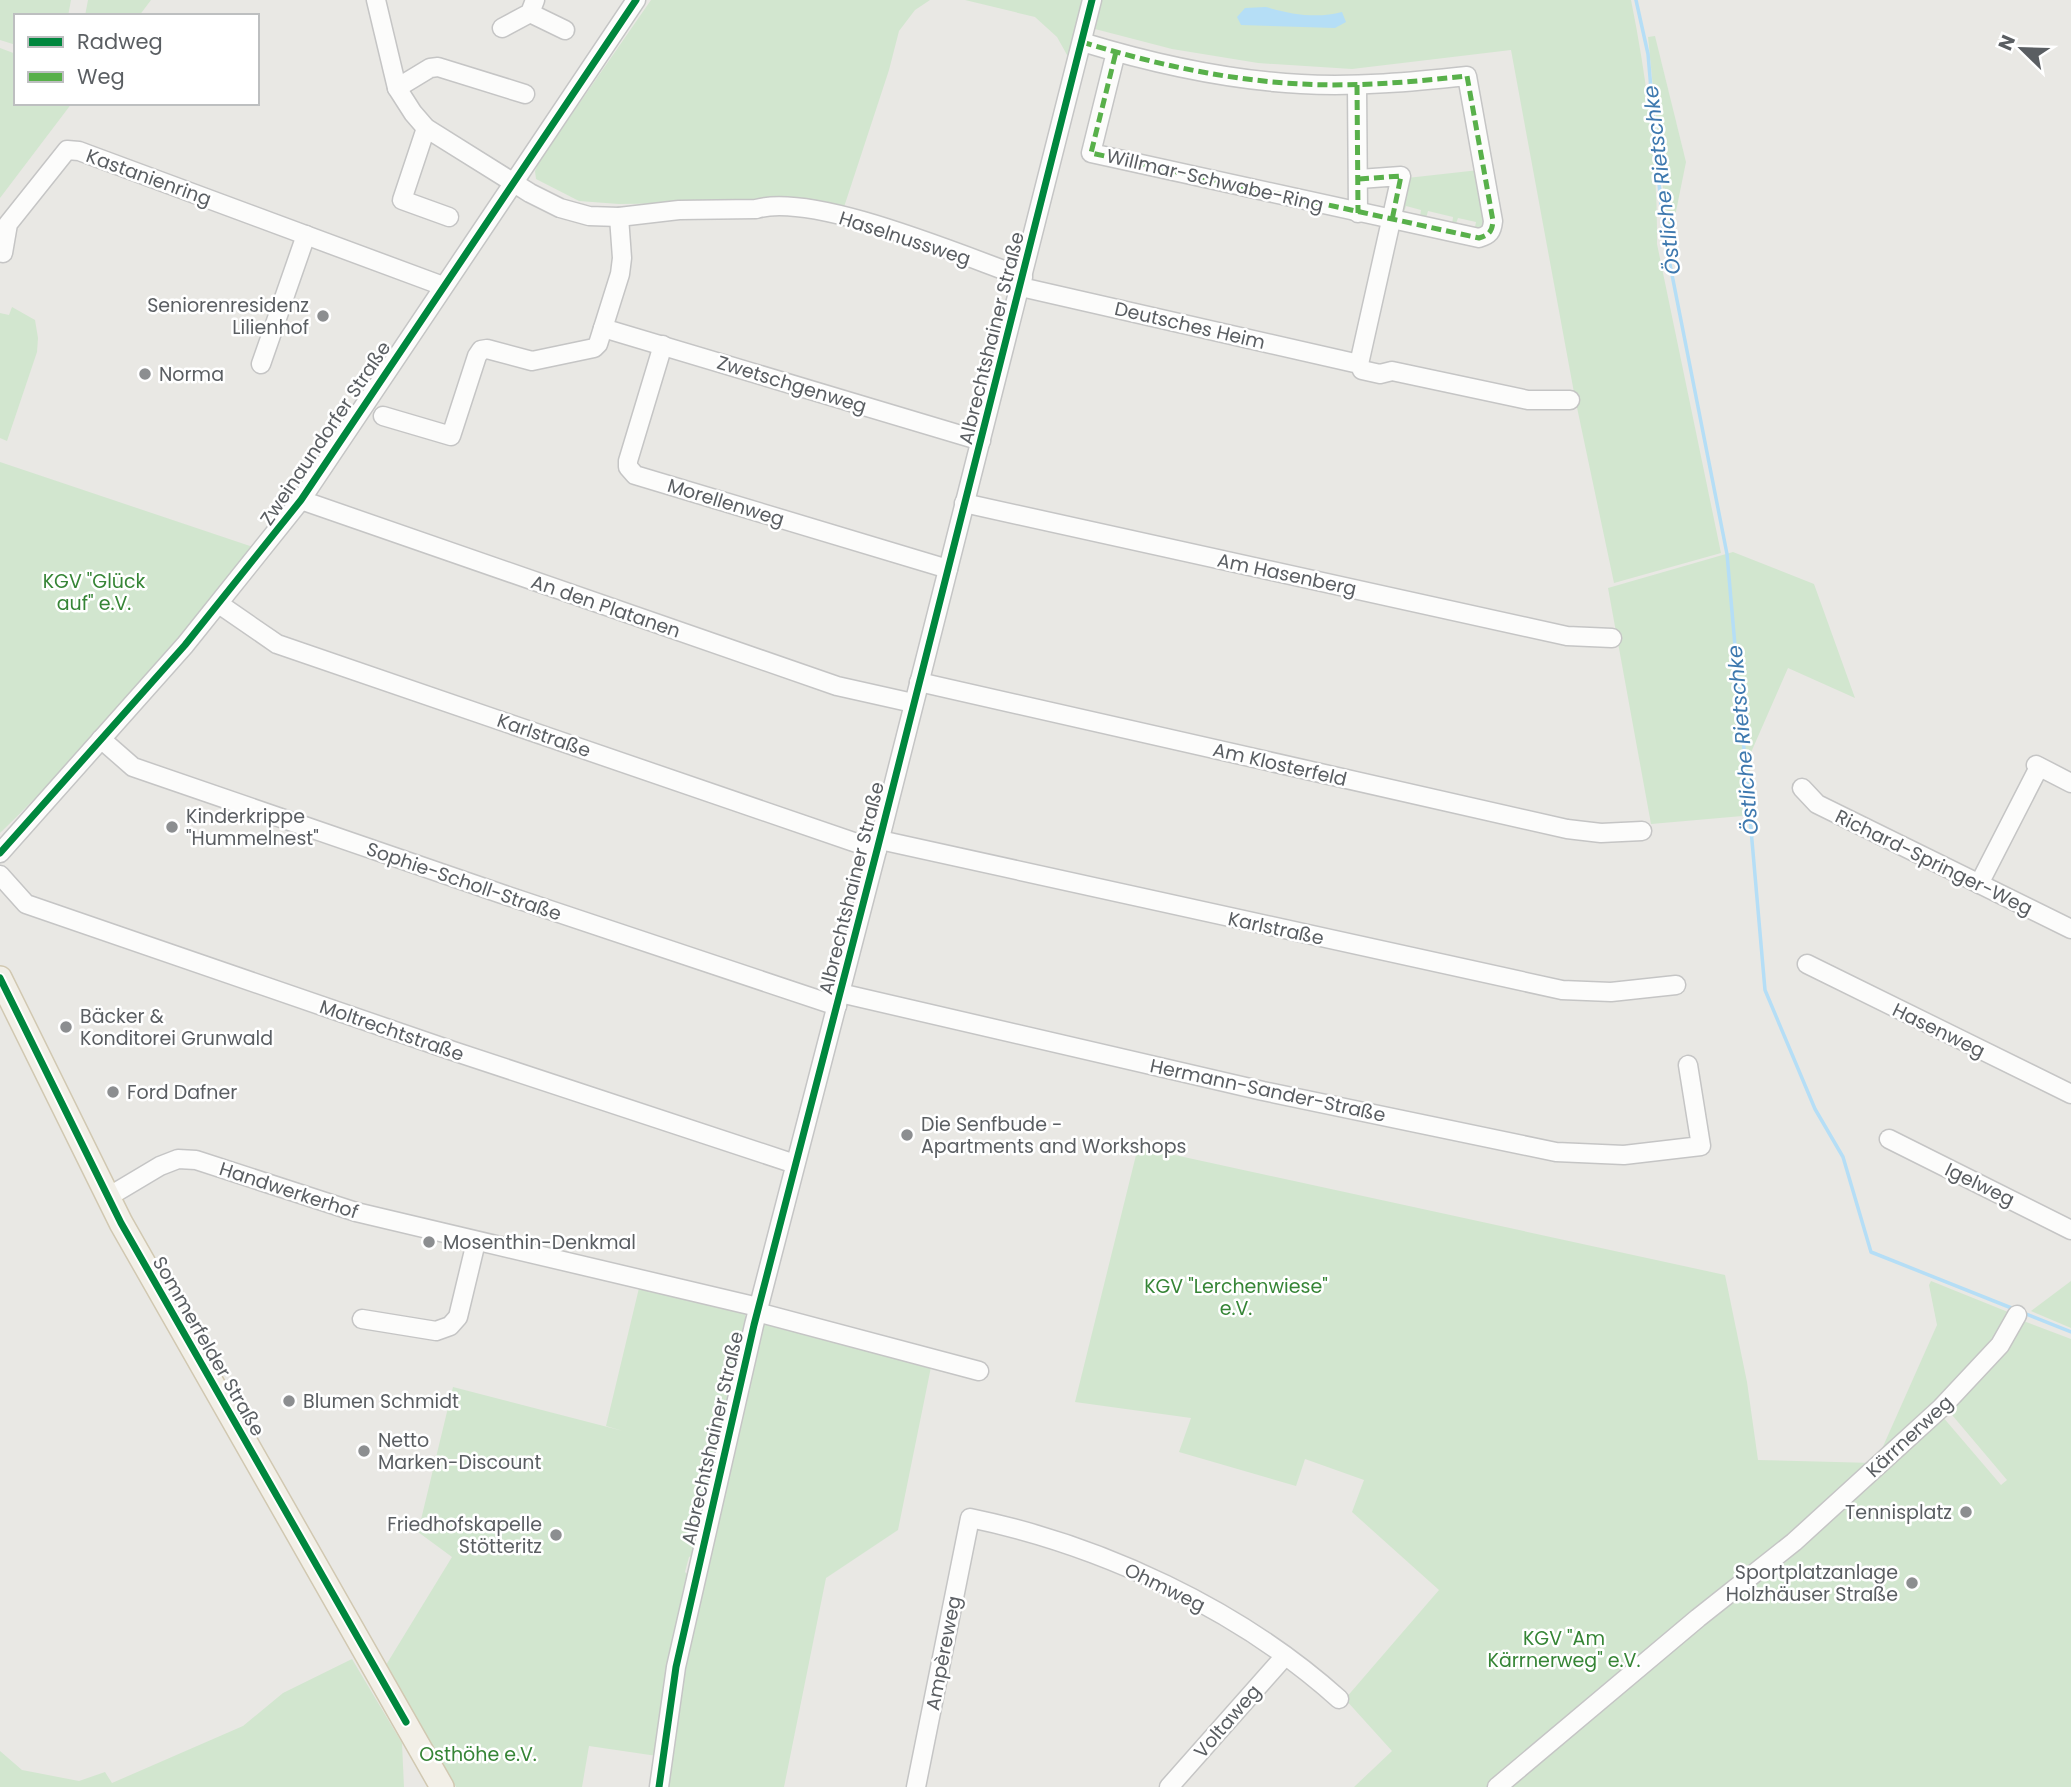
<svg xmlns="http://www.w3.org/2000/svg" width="2071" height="1787" viewBox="0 0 2071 1787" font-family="Poppins,sans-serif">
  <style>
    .green { fill: #d2e6cf }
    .water { fill: #b5def6 }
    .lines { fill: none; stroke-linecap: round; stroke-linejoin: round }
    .stream { stroke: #b5def6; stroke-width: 3.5 }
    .minor-casing { stroke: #c5c5c5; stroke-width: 21 }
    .major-casing { stroke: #d1c8b1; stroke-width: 26 }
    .minor { stroke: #fcfcfb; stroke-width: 18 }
    .major { stroke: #f2efe7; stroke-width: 23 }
    .quiet { stroke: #58b04a; stroke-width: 5; stroke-dasharray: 10 5; stroke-linecap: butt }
    .cycleway-casing { stroke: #fff; stroke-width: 11 }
    .cycleway { stroke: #00873e; stroke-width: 7 }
    .poi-dot { fill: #8c8e90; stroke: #fff; stroke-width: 2.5 }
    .labels { text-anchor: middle; stroke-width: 5; stroke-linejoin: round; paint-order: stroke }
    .street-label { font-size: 19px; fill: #5a5e62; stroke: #fff }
    .poi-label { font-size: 19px; fill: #5a5e62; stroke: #fff; text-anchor: start }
    .park-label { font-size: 19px; fill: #368536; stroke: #fff }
    .water-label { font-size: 21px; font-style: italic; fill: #3e79af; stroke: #fff }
  </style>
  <rect width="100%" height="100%" fill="#e9e8e4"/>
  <g class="green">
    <polygon points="0,0 71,0 68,16 16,16 16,45 0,40"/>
    <polygon points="88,0 151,0 139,16 85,16"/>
    <polygon points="651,0 930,0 915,10 899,31 889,70 844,207 791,202 619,204 579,201 536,179 535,171 540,160"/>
    <polygon points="965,0 1087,0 1071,62 1057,37 1035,17"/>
    <path d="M1102 0H1631C1647 80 1658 163 1657 244L1721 553 1614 583 1575 398 1511 50 1352 69 1258 63 1172 49 1095 29Z"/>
    <polygon points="1655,36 1686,162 1671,236 1665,209 1648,37"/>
    <polygon points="0,48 16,54 16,103 72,103 0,198"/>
    <polygon points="1479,170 1487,224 1483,228 1474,232 1476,222 1458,218 1455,226 1452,225 1453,217 1428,211 1426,218 1420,217 1421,210 1406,206 1403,215 1399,214 1407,178"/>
    <polygon points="12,307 35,320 38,338 37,352 7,441 0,438 0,313 9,315"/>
    <path d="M0 462 253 547C173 645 91 745 0 833Z"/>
    <polygon points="1733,552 1814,584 1855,698 1788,668 1749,757 1754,815 1651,824 1608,588"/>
    <polygon points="1138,1147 1725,1275 1747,1382 1758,1460 1874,1463 1942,1416 2001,1485 2007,1480 1947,1409 2021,1320 2071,1339 2071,1787 1354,1787 1392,1751 1345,1699 1439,1590 1352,1512 1364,1480 1305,1459 1296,1486 1179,1452 1191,1418 1075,1402"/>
    <polygon points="1931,1281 2013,1314 1998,1339 1877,1460 1937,1325 1929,1285"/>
    <polygon points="2071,1281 2071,1328 2031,1311"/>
    <polygon points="639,1288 743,1311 747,1319 694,1555 689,1557 685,1572 689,1576 657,1756 589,1746 582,1787 456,1787 386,1665 452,1557 418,1532 453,1387 623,1431 606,1426"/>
    <polygon points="761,1323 931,1367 898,1530 826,1578 784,1787 665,1787 680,1667"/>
    <polygon points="352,1659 402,1743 404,1787 0,1787 0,1751 22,1770 79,1781 105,1772 112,1783 243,1726 283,1693"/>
  </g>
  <path class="water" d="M1266 7C1290 14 1317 19 1342 12L1346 22 1335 28 1241 25 1237 17 1245 8Z"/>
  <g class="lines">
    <g class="stream">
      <polyline points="1636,0 1648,54 1663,229 1727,554 1765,990 1815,1109 1843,1157 1871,1252 2014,1309"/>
      <polyline points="2021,1312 2071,1332"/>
    </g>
    <defs>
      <g id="minor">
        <path d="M376 0 397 88 413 113 426 128 530 193 560 208 589 216 619 217 679 210 756 209C814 192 963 256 1023 277"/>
        <polyline points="530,13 565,30"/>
        <polyline points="502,28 530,13 535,0"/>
        <path d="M1082 42C1154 64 1226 80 1301 84 1356 87 1412 82 1467 76L1493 221C1492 232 1489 235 1479 238L1091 153 1116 52"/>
        <polyline points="1357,85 1358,213"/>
        <polyline points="397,88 430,68 438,67 525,94"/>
        <polyline points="426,128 402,200 449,217"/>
        <polyline points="1359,179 1401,176 1359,364"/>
        <polyline points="3,253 8,224 67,150 79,151 443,286"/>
        <polyline points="1021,287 1359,364 1362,370 1380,374 1392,371 1528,400 1570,400"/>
        <polyline points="603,328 981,441"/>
        <polyline points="663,345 628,461 628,467 635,475 948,569"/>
        <polyline points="261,364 306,235"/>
        <polyline points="383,416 451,436 477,356 481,350 487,349 532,361 594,348 598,344 620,274 622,258 619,217"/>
        <polyline points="301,500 837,686 913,703"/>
        <polyline points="964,503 1567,636 1612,638"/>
        <polyline points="219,604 277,644 877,850"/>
        <polyline points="919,682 1567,829 1601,833 1642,831"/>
        <polyline points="101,739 133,767 502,894 837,1006"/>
        <polyline points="2036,765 2071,783"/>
        <polyline points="1802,788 1817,804 2071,929"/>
        <polyline points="880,840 1562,990 1611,992 1676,985"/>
        <polyline points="0,853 185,645 301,500 636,0"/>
        <polyline points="0,875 26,904 453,1051 795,1164"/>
        <polyline points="1979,884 2039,767"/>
        <polyline points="1807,964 2071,1094"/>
        <polyline points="840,993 1263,1091 1556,1152 1624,1155 1701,1146 1688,1065"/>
        <polyline points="1889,1139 2071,1230"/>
        <polyline points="108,1197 160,1166 178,1159 196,1160 356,1212 758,1307"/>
        <polyline points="757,1312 979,1371"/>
        <polyline points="362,1319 436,1331 450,1326 458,1317 476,1242"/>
        <polyline points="659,1787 676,1667 754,1325 877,850 1092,0"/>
        <path d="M916 1787 970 1518C1101 1545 1239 1609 1339 1699"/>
        <polyline points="1169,1787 1285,1656"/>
        <polyline points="1497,1787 1698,1618 1794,1542 1941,1408 2000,1345 2017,1315"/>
      </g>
      <polyline id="major" points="0,978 121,1223 442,1787"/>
    </defs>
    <use href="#minor" class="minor-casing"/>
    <use href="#major" class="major-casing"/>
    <use href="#minor" class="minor"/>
    <use href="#major" class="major"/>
    <g class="quiet">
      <path d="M1082 42C1154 64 1226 80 1301 84 1356 87 1412 82 1467 76L1493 221C1492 232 1489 235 1479 238L1091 153 1116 52"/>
      <polyline points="1357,85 1358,213"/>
      <polyline points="1359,179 1401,176 1392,220"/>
    </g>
    <defs>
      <g id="cycleway">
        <polyline points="0,853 185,645 301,500 636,0"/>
        <polyline points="0,978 121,1223 406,1722"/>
        <polyline points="659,1787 676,1667 754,1325 877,850 1092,0"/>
      </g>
    </defs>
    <use href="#cycleway" class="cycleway-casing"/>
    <use href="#cycleway" class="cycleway"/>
  </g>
  <g class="poi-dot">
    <circle cx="323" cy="316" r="7"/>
    <circle cx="145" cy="374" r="7"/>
    <circle cx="172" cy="827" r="7"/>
    <circle cx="66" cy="1027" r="7"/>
    <circle cx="113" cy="1092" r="7"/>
    <circle cx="907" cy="1135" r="7"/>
    <circle cx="429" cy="1242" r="7"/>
    <circle cx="289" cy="1401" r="7"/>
    <circle cx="364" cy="1451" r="7"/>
    <circle cx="1966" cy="1512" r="7"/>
    <circle cx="556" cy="1535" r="7"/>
    <circle cx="1912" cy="1583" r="7"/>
  </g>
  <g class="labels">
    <g class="street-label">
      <text transform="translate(149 177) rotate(20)" y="7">Kastanienring</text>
      <text transform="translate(1215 180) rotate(13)" y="7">Willmar-Schwabe-Ring</text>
      <text transform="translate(905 238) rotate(18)" y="7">Haselnussweg</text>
      <text transform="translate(1190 325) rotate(13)" y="7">Deutsches Heim</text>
      <text transform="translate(991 338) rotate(-76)" y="7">Albrechtshainer Straße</text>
      <text transform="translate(792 384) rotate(17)" y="7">Zwetschgenweg</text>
      <text transform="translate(325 433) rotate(-56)" y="7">Zweinaundorfer Straße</text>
      <text transform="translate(726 502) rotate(17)" y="7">Morellenweg</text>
      <text transform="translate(1287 574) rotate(12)" y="7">Am Hasenberg</text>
      <text transform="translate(606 606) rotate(19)" y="7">An den Platanen</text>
      <text transform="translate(544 735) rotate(19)" y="7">Karlstraße</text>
      <text transform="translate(1280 764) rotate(13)" y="7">Am Klosterfeld</text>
      <text transform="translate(1934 862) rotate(26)" y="7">Richard-Springer-Weg</text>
      <text transform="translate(464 881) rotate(19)" y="7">Sophie-Scholl-Straße</text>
      <text transform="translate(851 888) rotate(-76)" y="7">Albrechtshainer Straße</text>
      <text transform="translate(1276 928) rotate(12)" y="7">Karlstraße</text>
      <text transform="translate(392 1030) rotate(19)" y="7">Moltrechtstraße</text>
      <text transform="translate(1939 1030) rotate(26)" y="7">Hasenweg</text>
      <text transform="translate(1268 1090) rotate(12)" y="7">Hermann-Sander-Straße</text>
      <text transform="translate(1980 1184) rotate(26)" y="7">Igelweg</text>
      <text transform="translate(289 1190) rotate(18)" y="7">Handwerkerhof</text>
      <text transform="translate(209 1346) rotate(60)" y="7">Sommerfelder Straße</text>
      <text transform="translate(1909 1436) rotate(-43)" y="7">Kärrnerweg</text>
      <text transform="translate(712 1438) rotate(-77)" y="7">Albrechtshainer Straße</text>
      <text transform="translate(1165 1587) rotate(26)" y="7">Ohmweg</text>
      <text transform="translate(943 1653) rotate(-79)" y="7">Ampèreweg</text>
      <text transform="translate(1227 1721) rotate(-49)" y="7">Voltaweg</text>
    </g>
    <g class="poi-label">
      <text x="309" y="312" text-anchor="end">Seniorenresidenz<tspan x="309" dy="22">Lilienhof</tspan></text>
      <text x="159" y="381">Norma</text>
      <text x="186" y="823">Kinderkrippe<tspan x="186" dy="22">"Hummelnest"</tspan></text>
      <text x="80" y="1023">Bäcker &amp;<tspan x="80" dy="22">Konditorei Grunwald</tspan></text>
      <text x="127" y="1099">Ford Dafner</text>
      <text x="921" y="1131">Die Senfbude -<tspan x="921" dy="22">Apartments and Workshops</tspan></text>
      <text x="443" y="1249">Mosenthin-Denkmal</text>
      <text x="303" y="1408">Blumen Schmidt</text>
      <text x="378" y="1447">Netto<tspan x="378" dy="22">Marken-Discount</tspan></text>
      <text x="1952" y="1519" text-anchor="end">Tennisplatz</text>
      <text x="542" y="1531" text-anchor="end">Friedhofskapelle<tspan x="542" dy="22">Stötteritz</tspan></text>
      <text x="1898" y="1579" text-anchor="end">Sportplatzanlage<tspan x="1898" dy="22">Holzhäuser Straße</tspan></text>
    </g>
    <g class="park-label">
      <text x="94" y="588">KGV "Glück<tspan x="94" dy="22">auf" e.V.</tspan></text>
      <text x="1236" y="1293">KGV "Lerchenwiese"<tspan x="1236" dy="22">e.V.</tspan></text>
      <text x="1564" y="1645">KGV "Am<tspan x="1564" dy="22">Kärrnerweg" e.V.</tspan></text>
      <text x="478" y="1761">Osthöhe e.V.</text>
    </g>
    <g class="water-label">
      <text transform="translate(1662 180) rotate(-97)" y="7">Östliche Rietschke</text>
      <text transform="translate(1743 740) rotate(-95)" y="7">Östliche Rietschke</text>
    </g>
  </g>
  <rect x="14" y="14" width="245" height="91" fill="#ffffff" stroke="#bdbfc0" stroke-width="2"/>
  <rect x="28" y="37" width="35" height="10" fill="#00873e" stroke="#bdbfc0" stroke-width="2"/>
  <text x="77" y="49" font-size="21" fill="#5a5e62">Radweg</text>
  <rect x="28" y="72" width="35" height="10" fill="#58b04a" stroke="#bdbfc0" stroke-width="2"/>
  <text x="77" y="84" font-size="21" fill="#5a5e62">Weg</text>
  <g transform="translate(2022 49) rotate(293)" stroke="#ffffff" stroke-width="5" paint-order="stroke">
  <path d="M0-5L12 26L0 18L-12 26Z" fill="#5a5e62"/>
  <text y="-10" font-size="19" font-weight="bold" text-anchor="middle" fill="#5a5e62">N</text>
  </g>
</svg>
